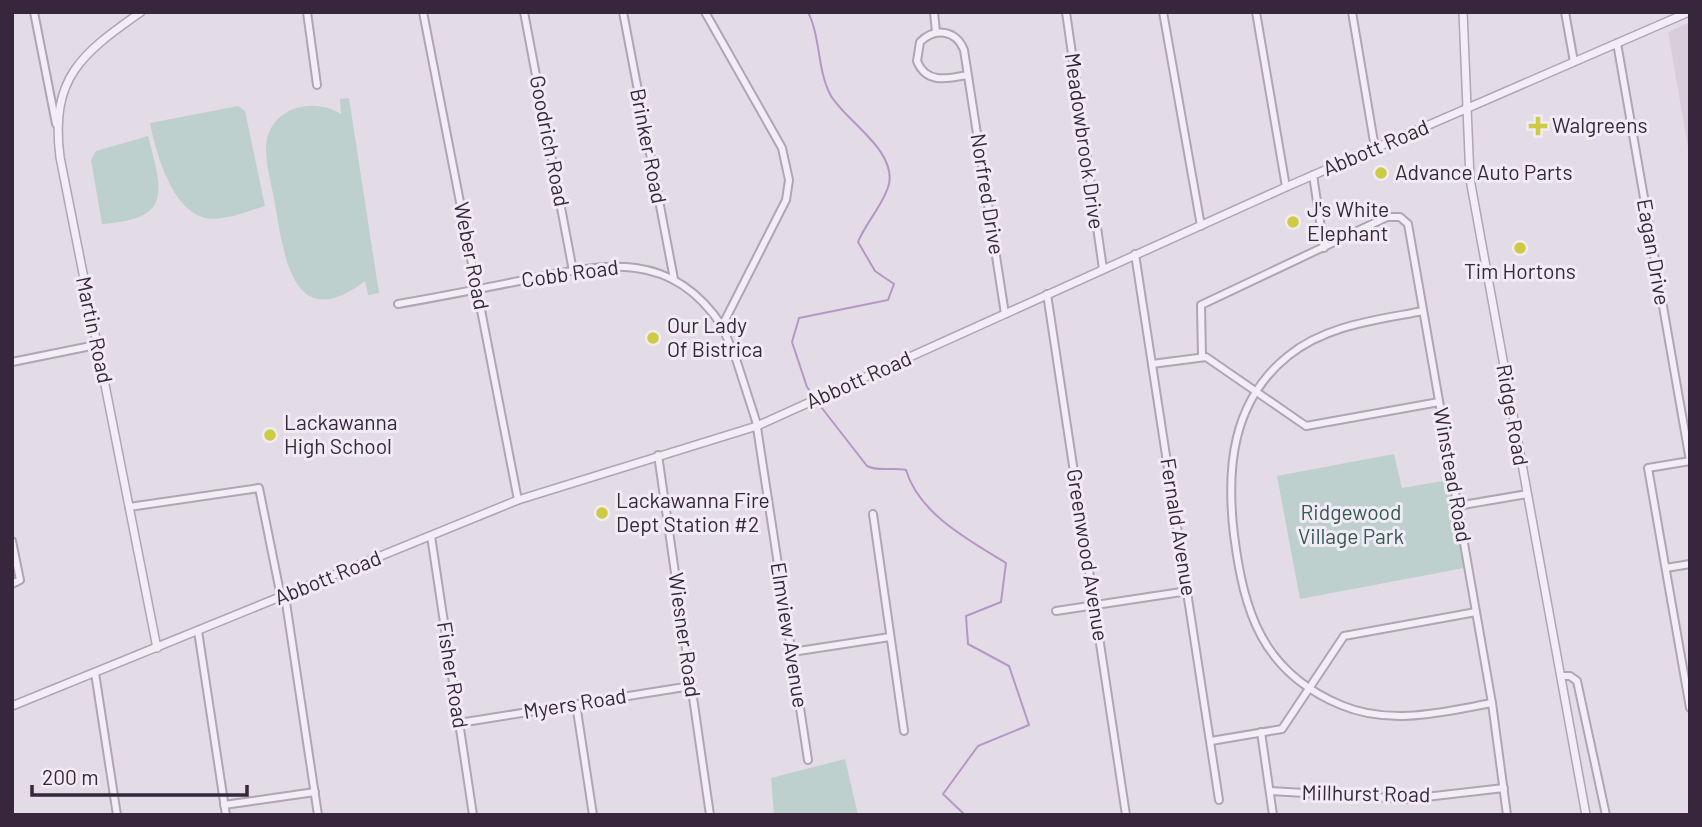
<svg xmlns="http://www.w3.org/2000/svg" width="1702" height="827" viewBox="0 0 1702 827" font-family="Barlow,sans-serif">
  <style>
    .built { fill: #d8cedb }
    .green { fill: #bdd0ce }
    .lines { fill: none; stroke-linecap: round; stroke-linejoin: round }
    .stream { stroke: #b696c7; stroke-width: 2 }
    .minor-casing { stroke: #afa5b3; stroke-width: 10 }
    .tertiary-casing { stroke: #afa5b3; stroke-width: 10 }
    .minor { stroke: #f3eef5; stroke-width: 6 }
    .tertiary { stroke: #f3eef5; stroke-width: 7 }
    .poi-dot { fill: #cdcb3f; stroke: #f1ebf4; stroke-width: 2.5 }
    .labels { text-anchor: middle; stroke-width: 6; stroke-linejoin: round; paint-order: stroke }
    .poi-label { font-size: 21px; fill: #37263c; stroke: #f1ebf4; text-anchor: start }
    .street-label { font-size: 21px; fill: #37263c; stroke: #f1ebf4 }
    .park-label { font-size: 21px; fill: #335856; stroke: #f1ebf4 }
  </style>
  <rect width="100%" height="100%" fill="#e3dce6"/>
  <polygon class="built" points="1690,22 1690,159 1668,32"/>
  <g class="green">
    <path d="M349 98 379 293 368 295 365 281C293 336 284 256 275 204 272 185 263 158 267 139 275 105 316 98 341 114L340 99Z"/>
    <path d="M238 106 245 111 265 206C248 211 223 222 206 218 172 211 156 153 150 123Z"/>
    <path d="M148 136C162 191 174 219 102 224L91 160 96 151Z"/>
    <polygon points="1394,454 1402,488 1448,480 1464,568 1300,599 1277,476"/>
    <polygon points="845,759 858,815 774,815 771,778"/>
  </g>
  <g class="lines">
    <g class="stream">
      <path d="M808 12C821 38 817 71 831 96 847 122 896 150 889 184 884 204 866 222 858 242L875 271 894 284 888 300 799 318 792 342 807 387 815 398"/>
      <path d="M818 403 867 466C879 472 892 467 906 470 919 514 969 540 1006 563L1001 602 966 616 968 644 1009 666 1029 725 978 746 943 794 965 815"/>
    </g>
    <defs>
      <g id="minor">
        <polyline points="34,12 56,124"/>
        <polyline points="307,12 317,85"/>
        <polyline points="423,12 518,500"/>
        <polyline points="524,12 573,271"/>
        <polyline points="623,12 674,279"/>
        <polyline points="705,12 782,148 789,180 786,200 722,326 736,359 756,421 808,760"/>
        <polyline points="934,12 936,32"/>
        <polyline points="1066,12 1103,269"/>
        <polyline points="1163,12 1201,226"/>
        <polyline points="1256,12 1286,187"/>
        <polyline points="1352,12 1375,148"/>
        <polyline points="1565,12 1574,62"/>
        <polyline points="1617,43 1690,461"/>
        <path d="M967 75C947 79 926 84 917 61L920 42C935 27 956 30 964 50L1005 314"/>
        <polyline points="1313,175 1324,248"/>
        <polyline points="1135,254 1219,800"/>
        <polyline points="1047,294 1126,815"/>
        <path d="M398 304C438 297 479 289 519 281 599 265 669 246 722 326"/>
        <path d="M1423 311C1377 320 1326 325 1288 356 1232 401 1226 468 1234 535 1244 612 1262 672 1341 705 1390 726 1443 712 1492 703"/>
        <polyline points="1202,357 1201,305 1387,217 1400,217 1408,224 1492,703 1507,815"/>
        <polyline points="12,362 96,345"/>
        <polyline points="1152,364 1206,357 1306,426 1439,402"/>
        <polyline points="658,455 710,815"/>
        <polyline points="1690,461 1648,468 1690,708"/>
        <polyline points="1457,506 1527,494"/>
        <polyline points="129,507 259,488 281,597"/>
        <polyline points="873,514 904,731"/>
        <polyline points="431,536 473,815"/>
        <polyline points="12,541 20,580 12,584"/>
        <polyline points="1666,568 1690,564"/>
        <polyline points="285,596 318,815"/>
        <polyline points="1056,611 1188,591"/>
        <polyline points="198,631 226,815"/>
        <polyline points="792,652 890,637"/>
        <polyline points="95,673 117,815"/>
        <polyline points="1562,676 1570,676 1577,681 1606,815"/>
        <polyline points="576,704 593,815"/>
        <polyline points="459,723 691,686"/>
        <polyline points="1261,732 1273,815"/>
        <polyline points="1211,741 1282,729 1344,636 1476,612"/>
        <polyline points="1270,791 1408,799 1504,788"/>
        <polyline points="224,805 315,792"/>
      </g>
      <g id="tertiary">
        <path d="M141 12C81 54 50 78 60 157L157 648"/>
        <polyline points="1463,12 1470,179 1586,815"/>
        <polyline points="12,706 518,500 757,426 1286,187 1689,12"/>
      </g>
    </defs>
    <use href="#minor" class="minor-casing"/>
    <use href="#tertiary" class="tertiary-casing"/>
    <use href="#minor" class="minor"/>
    <use href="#tertiary" class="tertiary"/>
  </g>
  <g class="poi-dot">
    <path d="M1534.5 115.5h7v7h7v7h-7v7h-7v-7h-7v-7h7z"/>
    <circle cx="1381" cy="173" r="7"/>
    <circle cx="1293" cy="222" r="7"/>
    <circle cx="1520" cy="248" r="7"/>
    <circle cx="653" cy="338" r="7"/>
    <circle cx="270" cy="435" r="7"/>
    <circle cx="602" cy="513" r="7"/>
  </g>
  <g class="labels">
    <g class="poi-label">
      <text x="1552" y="133">Walgreens</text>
      <text x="1395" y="180">Advance Auto Parts</text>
      <text x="1307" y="217">J's White<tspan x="1307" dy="24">Elephant</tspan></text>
      <text x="1520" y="279" text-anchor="middle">Tim Hortons</text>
      <text x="667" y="333">Our Lady<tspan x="667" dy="24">Of Bistrica</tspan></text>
      <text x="284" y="430">Lackawanna<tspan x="284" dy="24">High School</tspan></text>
      <text x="616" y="508">Lackawanna Fire<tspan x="616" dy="24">Dept Station #2</tspan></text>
    </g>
    <g class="street-label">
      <text transform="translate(549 141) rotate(79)" y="7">Goodrich Road</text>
      <text transform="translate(1084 141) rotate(82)" y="7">Meadowbrook Drive</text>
      <text transform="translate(648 146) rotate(79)" y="7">Brinker Road</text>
      <text transform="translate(1376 148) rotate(-23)" y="7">Abbott Road</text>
      <text transform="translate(987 194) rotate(81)" y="7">Norfred Drive</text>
      <text transform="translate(1653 252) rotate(80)" y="7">Eagan Drive</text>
      <text transform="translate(471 256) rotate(79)" y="7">Weber Road</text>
      <text transform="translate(570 274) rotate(-8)" y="7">Cobb Road</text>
      <text transform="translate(94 330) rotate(78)" y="7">Martin Road</text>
      <text transform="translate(859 380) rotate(-24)" y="7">Abbott Road</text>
      <text transform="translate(1512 415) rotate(80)" y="7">Ridge Road</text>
      <text transform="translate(1452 475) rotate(80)" y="7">Winstead Road</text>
      <text transform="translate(1178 527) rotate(81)" y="7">Fernald Avenue</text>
      <text transform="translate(1087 555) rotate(81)" y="7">Greenwood Avenue</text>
      <text transform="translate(328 578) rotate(-22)" y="7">Abbott Road</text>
      <text transform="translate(684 635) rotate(82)" y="7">Wiesner Road</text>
      <text transform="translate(789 635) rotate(81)" y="7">Elmview Avenue</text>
      <text transform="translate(452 675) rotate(81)" y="7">Fisher Road</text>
      <text transform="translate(575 704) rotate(-9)" y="7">Myers Road</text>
      <text transform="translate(1366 794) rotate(1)" y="7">Millhurst Road</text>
    </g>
    <g class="park-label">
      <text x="1351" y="520">Ridgewood<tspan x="1351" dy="24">Village Park</tspan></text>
    </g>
  </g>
  <rect width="1702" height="827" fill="none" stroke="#37263c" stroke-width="28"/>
  <path d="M32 785v10h215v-10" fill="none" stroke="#37263c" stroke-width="3.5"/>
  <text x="42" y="785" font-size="21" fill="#37263c" stroke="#f1ebf4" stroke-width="5" paint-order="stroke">200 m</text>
</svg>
